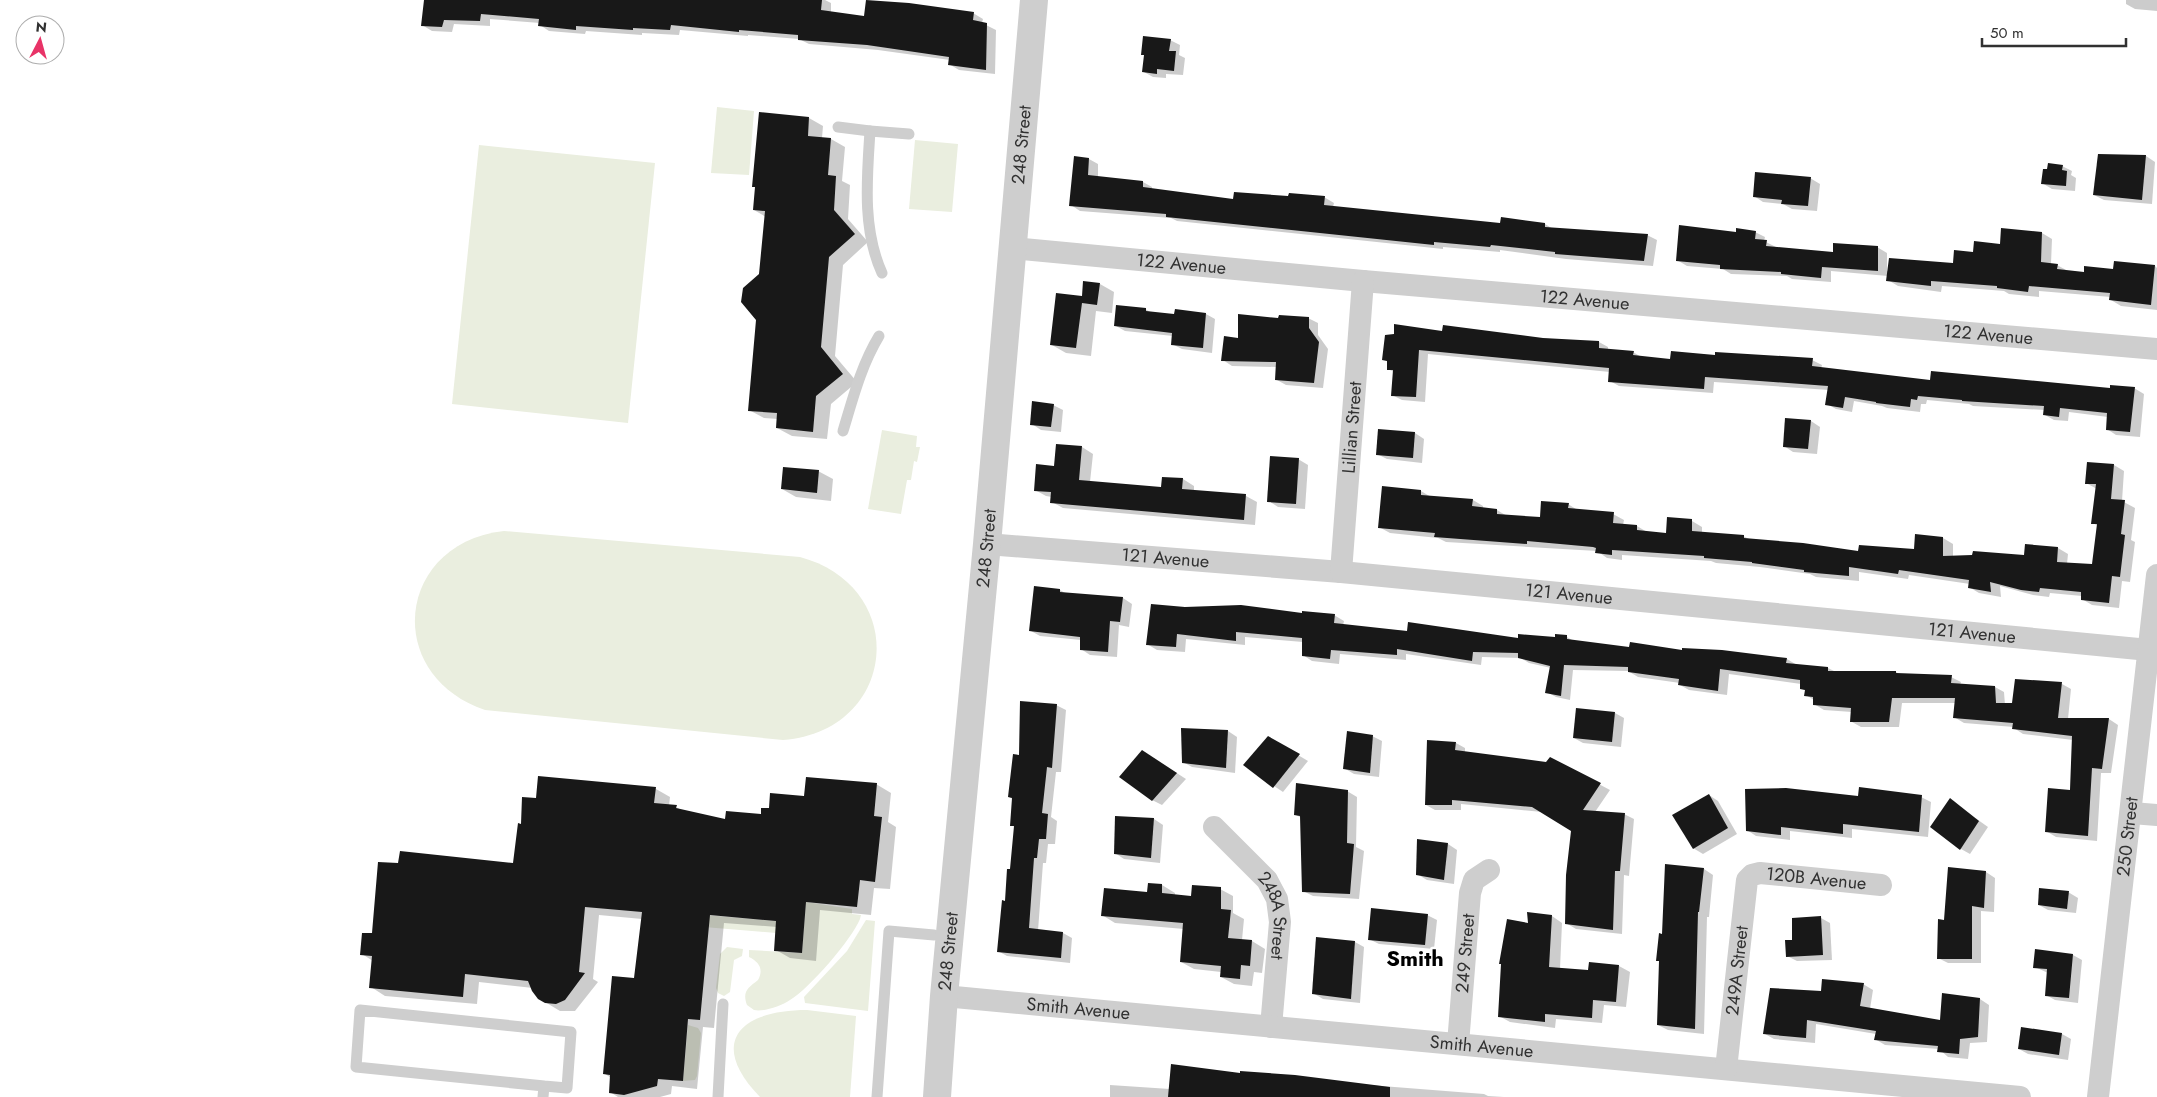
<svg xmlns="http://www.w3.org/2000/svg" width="2157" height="1097" viewBox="0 0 2157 1097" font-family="Jost,sans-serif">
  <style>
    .green { fill: #eaeedf }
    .shadow { fill: #0003 }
    .building { fill: #181818 }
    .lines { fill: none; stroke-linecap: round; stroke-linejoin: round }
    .service { stroke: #cecece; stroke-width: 11 }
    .minor { stroke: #cecece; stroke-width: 22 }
    .tertiary { stroke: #cecece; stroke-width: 28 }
    .labels { text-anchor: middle; stroke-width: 5; stroke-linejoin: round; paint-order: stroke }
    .street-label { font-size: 18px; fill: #313131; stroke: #fff }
    .district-label { font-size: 22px; font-weight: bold; fill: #000; stroke: #fff }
  </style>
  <rect width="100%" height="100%" fill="#fff"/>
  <g class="green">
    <polygon points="717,107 754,111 749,175 711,173"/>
    <polygon points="915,140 958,144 952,212 909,209"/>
    <polygon points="479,145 655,163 628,423 452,404"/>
    <polygon points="882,430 917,436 916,447 920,447 917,462 914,461 911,480 907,480 901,514 868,509"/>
    <path d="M504 531 800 557C911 587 898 731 783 740L485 710C382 675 396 543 504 531Z"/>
    <path d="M806 902 852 909V914L861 915 860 919C852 939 809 989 790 1000 781 1006 764 1012 754 1010L747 1005C742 991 748 988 758 980 764 969 759 962 749 957V950L802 953Z"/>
    <polygon points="705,915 776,921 776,933 704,927"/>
    <polygon points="866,920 875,921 868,1011 805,1003 804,997 847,951"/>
    <polygon points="727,947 743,949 742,956 734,960 730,992 724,996 718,993 716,988 720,954"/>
    <path d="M807 1010 856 1016 850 1097H760C706 1041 742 1010 807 1010Z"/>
    <polygon points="688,1025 698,1028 701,1033 697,1076 695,1080 683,1081"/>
  </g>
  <g class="shadow">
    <polygon points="425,0 825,0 831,3 831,13 865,17 973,13 983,19 982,23 996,30 995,74 959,70 949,64 950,60 878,50 809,44 799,39 748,35 748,36 680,30 679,35 642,33 642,35 586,31 585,34 549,31 540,25 540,23 490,19 490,26 454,24 452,32 432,31 422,25"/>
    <polygon points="2126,0 2157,0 2157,11 2135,9 2126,4"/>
    <polygon points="1170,40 1180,45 1179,55 1185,58 1183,75 1166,74 1166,78 1153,77 1144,72"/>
    <polygon points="809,118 823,126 822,138 831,139 845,147 842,181 850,185 848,219 868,242 843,265 835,356 857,382 831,404 827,439 792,436 777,428 778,419 764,418 749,410 766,217 754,210 756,188 753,186"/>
    <polygon points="2099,156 2146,156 2155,162 2152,204 2104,200 2094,195"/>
    <polygon points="1089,159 1098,164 1098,177 1143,182 1152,187 1152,189 1234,200 1324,197 1334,203 1333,207 1502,224 1545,224 1553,229 1647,235 1657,240 1653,266 1566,259 1500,250 1500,252 1443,247 1443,249 1177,221 1171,218 1080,211 1071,205"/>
    <polygon points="2062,166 2072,171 2071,175 2076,178 2075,191 2052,189 2042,183"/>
    <polygon points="1810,178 1820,184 1817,211 1792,209 1783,204 1763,202 1754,196"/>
    <polygon points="1755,232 1765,237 1764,241 1776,247 1776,248 1835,254 1877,247 1887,253 1887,271 1889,271 1954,265 1974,253 2042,233 2052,239 2051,264 2057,265 2068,271 2085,273 2155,266 2157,268 2157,310 2121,306 2111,300 2111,297 2039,291 2039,297 2009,294 2004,291 1942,286 1941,292 1898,286 1888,280 1888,276 1831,271 1831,282 1792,279 1787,276 1731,274 1723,269 1687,266 1677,260 1737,234"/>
    <polygon points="1100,284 1114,292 1112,313 1096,311 1091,356 1066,353 1052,345 1083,297"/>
    <polygon points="1145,309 1152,313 1176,316 1176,311 1206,314 1215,319 1212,353 1182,349 1172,344 1173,336 1125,331 1116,326"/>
    <polygon points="1308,318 1318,323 1318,335 1328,349 1323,388 1286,385 1277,380 1277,367 1232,366 1223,360 1280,320"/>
    <polygon points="1444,332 1599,342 1608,347 1608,350 1633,352 1643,358 1671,361 1716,356 1812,360 1822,365 1821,369 1931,381 2111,389 2134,388 2144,394 2140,437 2116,435 2107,429 2108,417 2069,412 2068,421 2054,420 2045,415 2045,410 1973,406 1969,404 1927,400 1926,404 1921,404 1920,412 1887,408 1882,406 1854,401 1852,412 1836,409 1827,404 1829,390 1714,382 1713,393 1619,386 1610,381 1610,372 1428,354 1425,402 1402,400 1392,395 1394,372 1388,369 1388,362 1384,359"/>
    <polygon points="1053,405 1063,410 1061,432 1041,430 1032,424"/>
    <polygon points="1811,421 1820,427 1817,454 1793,452 1784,446"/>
    <polygon points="1415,433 1424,439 1422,463 1387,459 1377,454"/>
    <polygon points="1082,447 1093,454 1090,482 1162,489 1183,479 1194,486 1194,491 1246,496 1257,502 1255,525 1063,508 1052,502 1052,497 1046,496 1035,490 1055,467"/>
    <polygon points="1298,459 1308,465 1305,509 1278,507 1269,501"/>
    <polygon points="2114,465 2124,471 2122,501 2135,508 2131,540 2135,542 2130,582 2122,581 2119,608 2092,605 2082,599 2082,596 2050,593 2049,597 2033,595 2000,586 2001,597 1979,593 1969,587 1970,584 1909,575 1908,579 1859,572 1859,581 1816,577 1810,574 1760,567 1716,563 1711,561 1622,555 1622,560 1607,558 1597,551 1446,542 1438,538 1390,533 1379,527 1421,491 1431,497 1473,500 1483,506 1483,508 1497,510 1507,516 1541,519 1568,504 1579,511 1613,514 1624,520 1623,525 1637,526 1647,532 1667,534 1692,521 1702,527 1702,533 1743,536 1751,540 1859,553 1915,550 1943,538 1953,544 1953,557 2025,556 2026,545 2058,548 2068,554 2067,564 2093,566 2098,526 2093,523 2097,489 2086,483"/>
    <polygon points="818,471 833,479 831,501 796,497 782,489"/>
    <polygon points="1060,590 1065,593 1123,598 1132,604 1129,627 1119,625 1117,657 1090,655 1081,649 1081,640 1040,636 1031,631"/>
    <polygon points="1152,606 1334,615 1344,621 1343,626 1519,640 1567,637 1575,642 1630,649 1722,651 1787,659 1797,665 1828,668 1836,672 1896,672 1899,674 1951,677 1961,682 1960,685 1995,687 2004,692 2005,705 2013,705 2062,684 2071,689 2068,719 2109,719 2118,725 2111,773 2101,773 2097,841 2056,837 2046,831 2071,792 2073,740 2023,734 2014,728 2014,727 1964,723 1954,717 1955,703 1902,703 1899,727 1861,727 1852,722 1852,712 1824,710 1814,704 1814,700 1806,695 1806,691 1801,688 1801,684 1729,674 1727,695 1689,690 1680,685 1680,683 1638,677 1628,671 1573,670 1570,700 1556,697 1547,692 1551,668 1529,663 1521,658 1482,657 1481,665 1406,654 1406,660 1340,654 1339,664 1312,661 1303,655 1303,642 1245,637 1245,645 1186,639 1185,652 1157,650 1147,644"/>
    <polygon points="1056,705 1066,710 1061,772 1056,772 1051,817 1057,821 1055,844 1048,844 1046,863 1043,863 1038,931 1063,933 1072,938 1070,963 1007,956 998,951 1011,871 1015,827 1011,825 1013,799 1009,797 1020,756"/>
    <polygon points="1615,713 1624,718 1621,747 1583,743 1574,738"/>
    <polygon points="1228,731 1237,737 1235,773 1192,767 1183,762"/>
    <polygon points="1372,736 1382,741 1379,777 1354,774 1344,768"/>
    <polygon points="1268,737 1308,761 1283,792 1274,786"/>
    <polygon points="1456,743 1465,748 1465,752 1547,763 1550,758 1610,790 1595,812 1624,814 1634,819 1629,876 1624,875 1622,934 1576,929 1566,923 1572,831 1542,812 1461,804 1461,810 1435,810 1426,805"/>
    <polygon points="1152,757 1186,779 1162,805 1152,800"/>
    <polygon points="876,784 891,793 888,822 896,827 890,889 874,888 871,915 820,910 816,961 790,958 776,950 777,927 724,923 714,1028 703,1027 697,1089 672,1086 671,1094 660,1097 618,1097 610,1092 611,1078 604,1073 636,979 642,919 599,915 593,979 598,982 575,1011 560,1011 545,1002 533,988 479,982 477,1004 385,996 371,987 373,961 362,954 373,935 515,865 522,825 538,800 656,789 670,797 669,806 676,807 685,812 726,821 762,816 770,810 806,797"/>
    <polygon points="1347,791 1357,797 1356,847 1364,851 1359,899 1313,896 1303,891 1302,818 1296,815"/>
    <polygon points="1709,795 1718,801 1737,834 1703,854 1693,848"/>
    <polygon points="1921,797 1931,802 1928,837 1852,829 1852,838 1790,831 1790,840 1756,836 1747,830 1859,798"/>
    <polygon points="1950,800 1988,827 1970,854 1961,849"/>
    <polygon points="1154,819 1163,825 1160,863 1124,859 1115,853"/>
    <polygon points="1448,844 1457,850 1454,884 1427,880 1417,874"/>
    <polygon points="1667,866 1704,869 1713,875 1709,917 1707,917 1704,1034 1668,1030 1658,1025"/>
    <polygon points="1986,872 1995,878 1994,912 1981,911 1981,963 1948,963 1938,958 1946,921"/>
    <polygon points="1149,884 1162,885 1175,893 1175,896 1192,898 1220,889 1233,896 1233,913 1244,919 1242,940 1252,941 1265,949 1262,973 1254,972 1252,986 1234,984 1221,977 1221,972 1194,969 1181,962 1184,929 1115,923 1102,915 1148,893"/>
    <polygon points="2068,892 2078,898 2076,913 2048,910 2039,905"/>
    <polygon points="1427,915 1437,920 1434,949 1379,944 1369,939"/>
    <polygon points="1552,916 1562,923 1560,969 1589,972 1619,966 1630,972 1626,1007 1604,1005 1602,1023 1556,1019 1555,1028 1510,1022 1499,1016 1529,925"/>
    <polygon points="1821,918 1830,923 1832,960 1797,961 1787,956 1793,941"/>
    <polygon points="1355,942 1364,947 1360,1003 1323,999 1313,993"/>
    <polygon points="2036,951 2073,955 2082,960 2078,1003 2055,1000 2046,995 2048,973 2035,967"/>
    <polygon points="1863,984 1873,990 1870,1009 1941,1022 1943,994 1980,999 1989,1005 1987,1042 1970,1043 1968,1059 1948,1057 1939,1049 1885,1045 1875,1039 1876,1034 1816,1024 1815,1043 1774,1039 1765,1034 1822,993"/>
    <polygon points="2062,1034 2071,1039 2068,1060 2028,1054 2019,1049"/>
    <polygon points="1241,1075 1484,1094 1488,1096 1504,1097 1110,1097 1110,1085 1170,1089"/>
  </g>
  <g class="building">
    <polygon points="424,0 822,0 821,10 864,16 866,0 909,3 974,12 973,20 987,23 986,70 948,65 949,57 867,45 798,40 798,35 739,30 739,32 671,25 670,30 633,28 633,30 576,26 576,30 538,26 539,19 481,14 480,21 444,20 442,27 421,26"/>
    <polygon points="1143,36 1171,39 1169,51 1176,51 1174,71 1157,69 1157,74 1142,72 1144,55 1141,55"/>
    <polygon points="759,112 809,117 808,136 831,138 828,175 836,176 834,210 855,234 829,257 821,347 843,374 816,396 813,432 776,428 777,413 748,411 756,320 741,302 743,288 759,274 765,211 753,210 755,187 752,187"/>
    <polygon points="2098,154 2146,155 2142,200 2093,195"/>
    <polygon points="1074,156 1089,158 1088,175 1143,181 1143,187 1233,199 1234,192 1288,196 1289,193 1325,196 1324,205 1500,223 1501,217 1545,223 1545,227 1648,234 1644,261 1555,254 1555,252 1491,245 1490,247 1434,242 1434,245 1166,217 1166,214 1069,206"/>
    <polygon points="2048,163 2063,165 2062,170 2067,171 2066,186 2041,184 2043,169 2047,169"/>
    <polygon points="1755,172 1811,177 1808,206 1781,204 1782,200 1753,197"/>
    <polygon points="1679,225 1736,232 1736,228 1756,231 1755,239 1767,240 1766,246 1833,252 1833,243 1878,246 1878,271 1822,267 1821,278 1781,274 1781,272 1720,269 1720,265 1676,261"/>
    <polygon points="2001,228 2042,232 2041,262 2058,264 2057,269 2084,272 2084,266 2113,269 2114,261 2155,265 2151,305 2109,300 2110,293 2029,286 2028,292 1997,288 1997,286 1931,281 1931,286 1886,281 1889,258 1953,263 1954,250 1973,252 1974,241 2000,244"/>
    <polygon points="1083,281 1100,283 1097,305 1082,303 1076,348 1050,345 1056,293 1082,296"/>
    <polygon points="1116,305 1146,308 1146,311 1174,314 1175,309 1206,313 1203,348 1171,345 1172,333 1114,326"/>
    <polygon points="1238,314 1278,318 1279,315 1309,317 1309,328 1319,342 1314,383 1275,380 1276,362 1221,361 1224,336 1238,338"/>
    <polygon points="1394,324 1442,331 1443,325 1543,338 1599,341 1599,348 1634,351 1633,355 1670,359 1671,351 1715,355 1715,352 1813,358 1812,366 1930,380 1931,371 2110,388 2110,385 2135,387 2130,432 2106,430 2107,413 2060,408 2059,417 2043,415 2044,406 1962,401 1962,400 1918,396 1917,400 1911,399 1910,407 1876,403 1876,402 1845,397 1843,408 1825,405 1828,386 1705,377 1704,389 1608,382 1609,368 1419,350 1416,397 1391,396 1393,370 1387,370 1387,361 1382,360 1385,335 1394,334"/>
    <polygon points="1032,401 1054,404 1051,427 1030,425"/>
    <polygon points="1785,418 1811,420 1808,449 1783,447"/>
    <polygon points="1378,429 1415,432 1413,458 1376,455"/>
    <polygon points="1056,444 1082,446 1079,480 1161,487 1162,477 1183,478 1182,489 1246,494 1244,520 1050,503 1051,492 1034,491 1036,464 1054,466"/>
    <polygon points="1270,456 1299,458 1296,504 1267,502"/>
    <polygon points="2087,462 2114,464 2111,499 2125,500 2121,534 2125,535 2120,577 2112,576 2109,603 2081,600 2081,592 2040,588 2039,592 2021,590 1990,582 1991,592 1968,588 1969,580 1899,570 1898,574 1849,567 1849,576 1804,572 1804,570 1752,563 1752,562 1704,558 1704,556 1612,550 1612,555 1595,553 1596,548 1593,547 1527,541 1527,544 1434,537 1435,533 1378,528 1382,486 1421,490 1421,495 1473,499 1472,506 1497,509 1497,514 1540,517 1541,501 1569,503 1568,508 1614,512 1613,523 1637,525 1637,530 1666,533 1667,517 1692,519 1692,531 1744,535 1744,538 1803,543 1858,551 1859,545 1914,549 1915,534 1943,537 1943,556 1972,555 1973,551 2024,555 2025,544 2058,547 2057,562 2092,564 2097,524 2091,524 2096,484 2085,484"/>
    <polygon points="783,467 819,470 817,493 781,489"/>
    <polygon points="1034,586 1060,589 1060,592 1123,597 1120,622 1110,621 1108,652 1080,650 1080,637 1029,631"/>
    <polygon points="1151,604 1185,607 1241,605 1302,613 1302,611 1335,614 1334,623 1407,631 1408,622 1518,638 1518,634 1555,637 1555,634 1567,635 1567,639 1629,647 1630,642 1682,650 1682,648 1722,650 1787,658 1786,663 1828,667 1828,671 1896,671 1896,673 1952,675 1951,683 1995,686 1996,703 2012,703 2015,679 2062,682 2058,718 2109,718 2102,769 2092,768 2088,836 2045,832 2048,788 2070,790 2072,736 2012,729 2013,723 1953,718 1955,698 1892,698 1889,722 1850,722 1851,708 1813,705 1813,697 1804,696 1805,690 1800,689 1800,680 1720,669 1718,691 1678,685 1679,679 1628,672 1628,667 1564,665 1561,696 1545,693 1550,666 1518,658 1518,653 1473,652 1472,661 1397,649 1397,655 1331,650 1330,659 1302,656 1302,638 1236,632 1236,641 1177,634 1176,647 1146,645"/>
    <polygon points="1020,701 1057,704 1052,768 1047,767 1042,813 1048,814 1046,839 1039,839 1037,858 1034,858 1029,928 1063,932 1061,958 997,952 1002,900 1005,901 1007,869 1010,869 1014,826 1010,826 1012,798 1008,797 1013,754 1019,755"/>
    <polygon points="1576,708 1615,712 1612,742 1573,738"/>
    <polygon points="1181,728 1228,730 1226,768 1182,763"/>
    <polygon points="1347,731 1373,735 1370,773 1343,769"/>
    <polygon points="1268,736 1300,754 1273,788 1243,765"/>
    <polygon points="1427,740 1456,742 1455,750 1546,762 1550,757 1601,783 1583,810 1625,813 1620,871 1615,871 1613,930 1565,924 1566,875 1571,831 1532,807 1452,800 1452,805 1425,805"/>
    <polygon points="1142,750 1177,773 1152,801 1119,777"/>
    <polygon points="538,776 656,787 654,803 677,805 676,808 725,819 726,811 761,814 761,808 769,808 770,793 804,796 806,777 877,783 874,816 882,817 875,882 860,880 857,907 806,902 802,953 774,951 776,921 710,915 700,1020 688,1019 683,1081 658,1079 657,1086 624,1095 609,1093 610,1075 603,1074 612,976 634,978 642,912 585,907 579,972 585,973 565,1000 556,1004 545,1003 538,999 532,991 528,981 465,974 463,997 369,988 372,956 360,955 362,933 372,933 378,862 398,863 400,851 513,863 518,823 521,824 522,797 536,798"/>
    <polygon points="1296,783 1348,790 1347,843 1354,844 1350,894 1302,892 1300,816 1294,815"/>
    <polygon points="1859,787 1922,795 1919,832 1843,824 1843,834 1781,827 1781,835 1746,831 1745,789 1786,788 1858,796"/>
    <polygon points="1709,794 1728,828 1693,849 1672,815"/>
    <polygon points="1950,798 1979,821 1960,850 1930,827"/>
    <polygon points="1115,816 1154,818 1151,858 1114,854"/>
    <polygon points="1417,839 1448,843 1444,880 1416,875"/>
    <polygon points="1665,864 1704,868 1699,912 1698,912 1695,1029 1657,1025 1659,961 1656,961 1659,933 1662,934"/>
    <polygon points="1948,867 1986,871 1984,908 1972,906 1972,959 1937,959 1938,919 1944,920"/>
    <polygon points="1148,883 1162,884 1162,893 1191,896 1192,885 1221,887 1221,909 1231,910 1228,938 1252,940 1250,966 1241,965 1240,979 1220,977 1221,966 1180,962 1183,923 1101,916 1104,888 1147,892"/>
    <polygon points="2039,888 2069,891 2067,909 2038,905"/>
    <polygon points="1371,908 1428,914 1425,945 1368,940"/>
    <polygon points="1527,912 1552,915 1549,967 1588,970 1589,962 1619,965 1616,1002 1593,1000 1592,1018 1545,1014 1545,1022 1498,1017 1501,964 1499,964 1507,919 1528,923"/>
    <polygon points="1821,916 1823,955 1786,957 1785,940 1792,940 1792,918"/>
    <polygon points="1316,937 1355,941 1351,999 1312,994"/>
    <polygon points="2035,949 2073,954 2069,998 2045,996 2047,969 2033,968"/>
    <polygon points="1822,979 1864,983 1860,1006 1940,1020 1942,993 1980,998 1978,1037 1960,1039 1959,1054 1937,1052 1938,1046 1874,1040 1876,1031 1807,1020 1806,1038 1763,1034 1770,988 1821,991"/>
    <polygon points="2021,1027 2062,1033 2059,1055 2018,1049"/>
    <polygon points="1171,1064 1240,1073 1240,1071 1295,1075 1390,1087 1390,1097 1168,1097"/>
  </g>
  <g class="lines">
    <g class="service">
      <polyline points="838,127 870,131"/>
      <path d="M882 273C862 229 867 178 870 131L909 134"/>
      <path d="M843 431C853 398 861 366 879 336"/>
      <polyline points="543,1097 544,1086 567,1088 571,1032 360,1010 356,1067 544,1086"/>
      <polyline points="718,1097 723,1004"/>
      <polyline points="877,1097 889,931 934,935"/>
    </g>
    <g class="minor">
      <path id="s1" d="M1012 248 1363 281 2157 349"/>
      <path id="s2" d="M987 544 1341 572 2149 650"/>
      <path id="s3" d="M1341 572 1363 281"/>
      <polyline points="2132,813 2157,815"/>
      <path id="s4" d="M1214 827 1267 880 1277 899 1280 922 1271 1027"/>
      <path id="s5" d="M944 996 2020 1097"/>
      <path id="s6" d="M1458 1044 1470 893 1474 880 1489 870"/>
      <path id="s7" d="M1726 1069 1747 880 1752 875 1760 873 1881 885"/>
      <path id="s8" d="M2098 1097 2157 575"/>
    </g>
    <path class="tertiary" id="s9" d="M937 1097 944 996 987 544 1034 0"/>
  </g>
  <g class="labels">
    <g class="street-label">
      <text dy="6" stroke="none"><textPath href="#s9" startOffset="956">248 Street</textPath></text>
      <text dy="6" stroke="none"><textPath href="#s1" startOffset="170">122 Avenue</textPath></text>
      <text dy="6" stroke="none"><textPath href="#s1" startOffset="575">122 Avenue</textPath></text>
      <text dy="6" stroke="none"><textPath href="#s1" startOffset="980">122 Avenue</textPath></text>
      <text dy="6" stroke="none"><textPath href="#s3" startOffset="145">Lillian Street</textPath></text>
      <text dy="6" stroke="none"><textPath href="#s9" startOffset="551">248 Street</textPath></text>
      <text dy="6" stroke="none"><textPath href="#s2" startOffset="179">121 Avenue</textPath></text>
      <text dy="6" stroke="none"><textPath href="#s2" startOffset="584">121 Avenue</textPath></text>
      <text dy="6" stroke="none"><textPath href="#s2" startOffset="989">121 Avenue</textPath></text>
      <text dy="6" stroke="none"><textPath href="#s8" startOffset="262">250 Street</textPath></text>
      <text dy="6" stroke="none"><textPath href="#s7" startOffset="262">120B Avenue</textPath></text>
      <text dy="6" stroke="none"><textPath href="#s4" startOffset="112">248A Street</textPath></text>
      <text dy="6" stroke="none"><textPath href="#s9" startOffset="146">248 Street</textPath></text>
      <text dy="6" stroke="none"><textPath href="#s6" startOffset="91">249 Street</textPath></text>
      <text dy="6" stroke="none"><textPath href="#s7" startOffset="99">249A Street</textPath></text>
      <text dy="6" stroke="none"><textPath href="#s5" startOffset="135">Smith Avenue</textPath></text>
      <text dy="6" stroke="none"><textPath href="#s5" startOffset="540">Smith Avenue</textPath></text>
    </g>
    <g class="district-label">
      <text x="1415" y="966">Smith</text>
    </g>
  </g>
  <g transform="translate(40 40) rotate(6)"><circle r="24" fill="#ffffff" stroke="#adadad"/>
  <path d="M0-4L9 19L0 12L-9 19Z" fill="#e83367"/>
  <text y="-8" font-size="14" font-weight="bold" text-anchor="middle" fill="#313131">N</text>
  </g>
  <path d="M1982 38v8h144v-8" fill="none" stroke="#313131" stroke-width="2.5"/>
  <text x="1990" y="38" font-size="15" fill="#313131" stroke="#ffffff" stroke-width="4" paint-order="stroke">50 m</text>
</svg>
